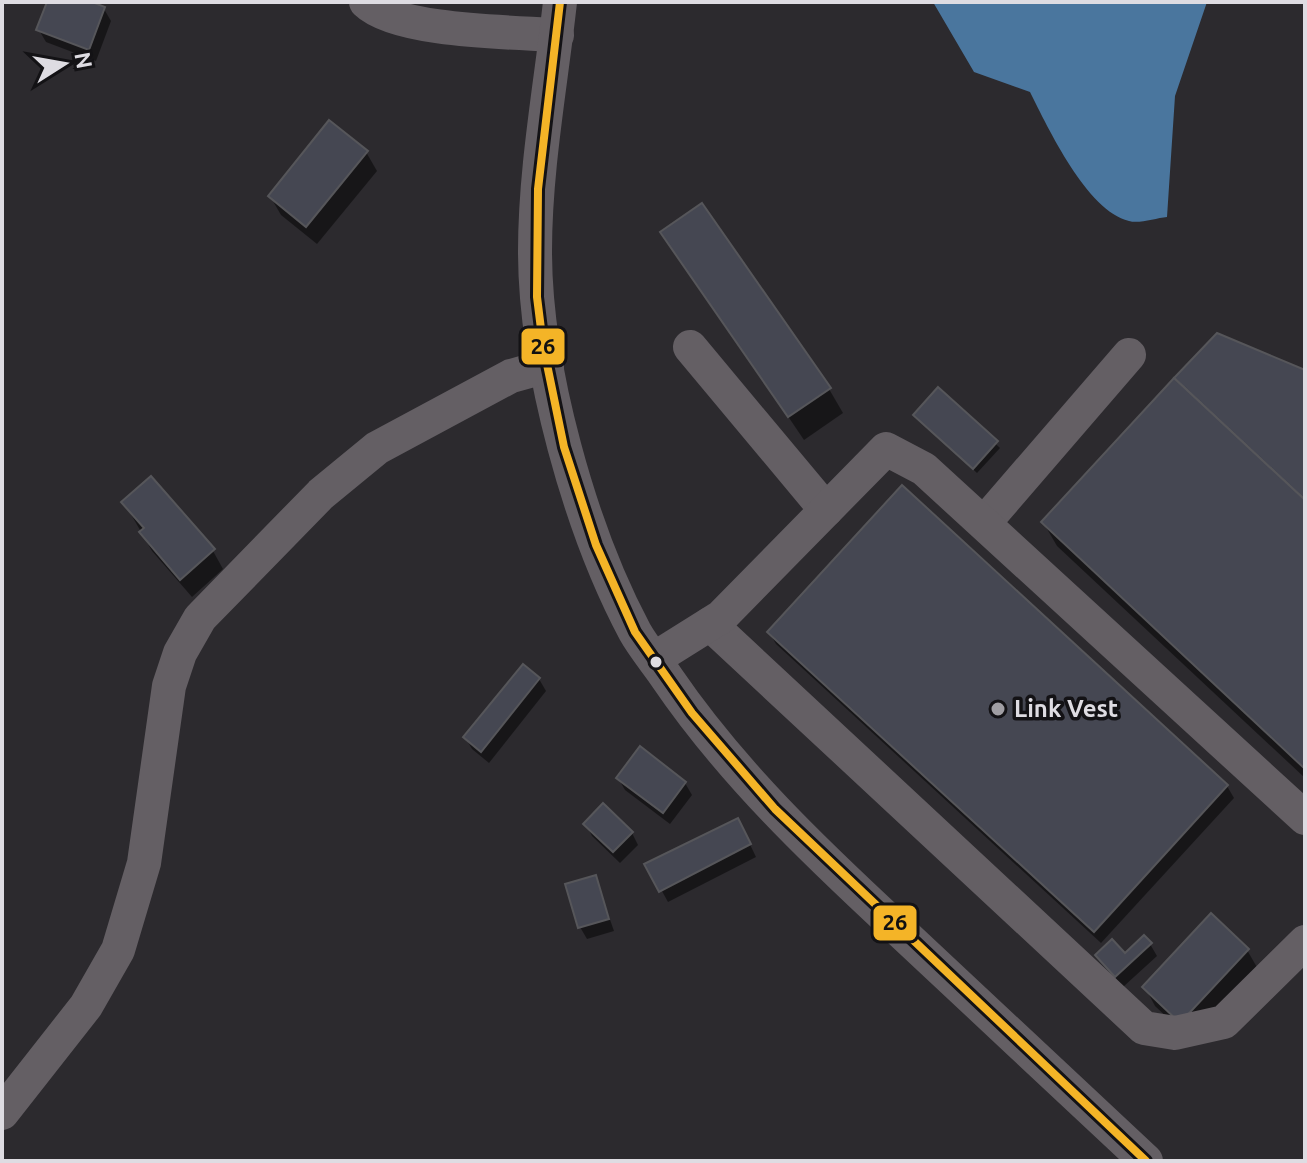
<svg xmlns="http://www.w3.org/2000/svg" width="1307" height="1163" viewBox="0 0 1307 1163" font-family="Ubuntu,sans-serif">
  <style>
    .water { fill: #4a769e }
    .shadow { fill: #0007 }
    .building { fill: #454752; stroke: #56565a; stroke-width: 2 }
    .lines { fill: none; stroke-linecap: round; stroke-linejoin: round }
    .minor { stroke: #645f64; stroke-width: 34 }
    .bus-1-casing { stroke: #131215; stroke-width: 14 }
    .bus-1 { stroke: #f4b427; stroke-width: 8 }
    .bus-dot { fill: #dedce2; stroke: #131215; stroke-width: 3 }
    .poi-dot { fill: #a09ea3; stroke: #131215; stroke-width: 3 }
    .labels { text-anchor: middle; stroke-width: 7; stroke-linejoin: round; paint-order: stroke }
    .poi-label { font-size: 24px; font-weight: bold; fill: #dedce2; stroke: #131215; text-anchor: start }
    .line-badge { stroke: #131215; stroke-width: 3 }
    .pale-badge-label { font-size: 22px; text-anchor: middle; font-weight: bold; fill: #111 }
  </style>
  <rect width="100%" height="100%" fill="#2c2a2e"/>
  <path class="water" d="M933 2H1207L1175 96 1167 217C1156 218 1139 224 1129 221 1087 211 1048 128 1030 92L974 72Z"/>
  <g class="shadow">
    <polygon points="49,2 86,2 104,9 111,21 96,61 46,42 39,30"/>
    <polygon points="366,152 377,171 317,244 281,215 270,196"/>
    <polygon points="663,232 829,389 843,413 804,440"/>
    <polygon points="1305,372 1305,778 1057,546 1043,522"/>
    <polygon points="939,390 1000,448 977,473 915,415"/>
    <polygon points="124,502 213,551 223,569 192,597 152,551"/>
    <polygon points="769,632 1227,786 1234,798 1101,943 776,644"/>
    <polygon points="539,679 546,691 489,763 472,749 465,737"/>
    <polygon points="618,778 685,783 692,795 670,824 625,790"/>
    <polygon points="586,824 632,833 638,845 620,863 592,836"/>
    <polygon points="744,832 756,857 668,902 647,864"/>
    <polygon points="595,877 614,931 587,939 580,927"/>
    <polygon points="1150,944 1157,956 1123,987 1097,955 1125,956"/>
    <polygon points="1247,950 1258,969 1191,1040 1155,1006 1145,987"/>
  </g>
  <g class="building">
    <polygon points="47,2 92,2 105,7 89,50 36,30"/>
    <polygon points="329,120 368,151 306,227 268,196"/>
    <polygon points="702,203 831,388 788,417 660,232"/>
    <polygon points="1217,333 1305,370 1305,500 1174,378"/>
    <polygon points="1174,378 1305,500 1305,769 1041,522"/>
    <polygon points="938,387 998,441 973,469 913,415"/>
    <polygon points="151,476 215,549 180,580 139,532 144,528 121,502"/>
    <polygon points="902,485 1228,785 1094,932 767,632"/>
    <polygon points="523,664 540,678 481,752 463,737"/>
    <polygon points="640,746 686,782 663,813 616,778"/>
    <polygon points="603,803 633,832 613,852 583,824"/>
    <polygon points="738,818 751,844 659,892 644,864"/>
    <polygon points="596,875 609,919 578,928 565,884"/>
    <polygon points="1211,913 1249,949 1180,1023 1142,987"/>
    <polygon points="1144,935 1152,943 1115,977 1095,955 1112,939 1125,953"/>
  </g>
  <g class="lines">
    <g class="minor">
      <path d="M366 2C397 32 512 32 557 35"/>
      <path d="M560 2C551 84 535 168 535 251 535 368 580 529 635 632 644 648 657 663 667 678 731 772 814 851 897 928 980 1006 1063 1083 1146 1161"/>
      <polyline points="690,347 826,510"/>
      <polyline points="984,523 1129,355"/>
      <polyline points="710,624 1144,1028 1175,1033 1224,1022 1305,942"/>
      <polyline points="654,659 721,617 886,449 924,469 1305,818"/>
      <polyline points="2,1113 86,1006 118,950 144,863 169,686 180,653 200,618 321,494 377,448 511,376 547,366"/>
    </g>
    <defs>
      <polyline id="bus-1" points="560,2 538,189 537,297 543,345 564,447 596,545 635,632 692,713 775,809 1146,1161"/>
    </defs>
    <use href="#bus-1" class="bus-1-casing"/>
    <use href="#bus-1" class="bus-1"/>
  </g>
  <circle class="bus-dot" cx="656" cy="662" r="7"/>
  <circle class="poi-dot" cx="998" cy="709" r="8"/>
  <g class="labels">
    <g class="poi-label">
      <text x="1014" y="717">Link Vest</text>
    </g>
  </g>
  <g class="line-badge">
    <rect x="520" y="327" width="46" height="39" rx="8" fill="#f4b427"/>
    <rect x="872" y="904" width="46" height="38" rx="8" fill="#f4b427"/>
  </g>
  <g class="pale-badge-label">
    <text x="543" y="354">26</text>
    <text x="895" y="930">26</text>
  </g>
  <rect width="1307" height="1163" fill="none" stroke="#dedce2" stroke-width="8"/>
  <g transform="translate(64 64) rotate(79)" stroke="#131215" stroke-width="6" paint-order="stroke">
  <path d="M0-6L14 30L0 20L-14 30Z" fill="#dedce2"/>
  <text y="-12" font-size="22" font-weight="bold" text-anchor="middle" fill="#dedce2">N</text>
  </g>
</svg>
